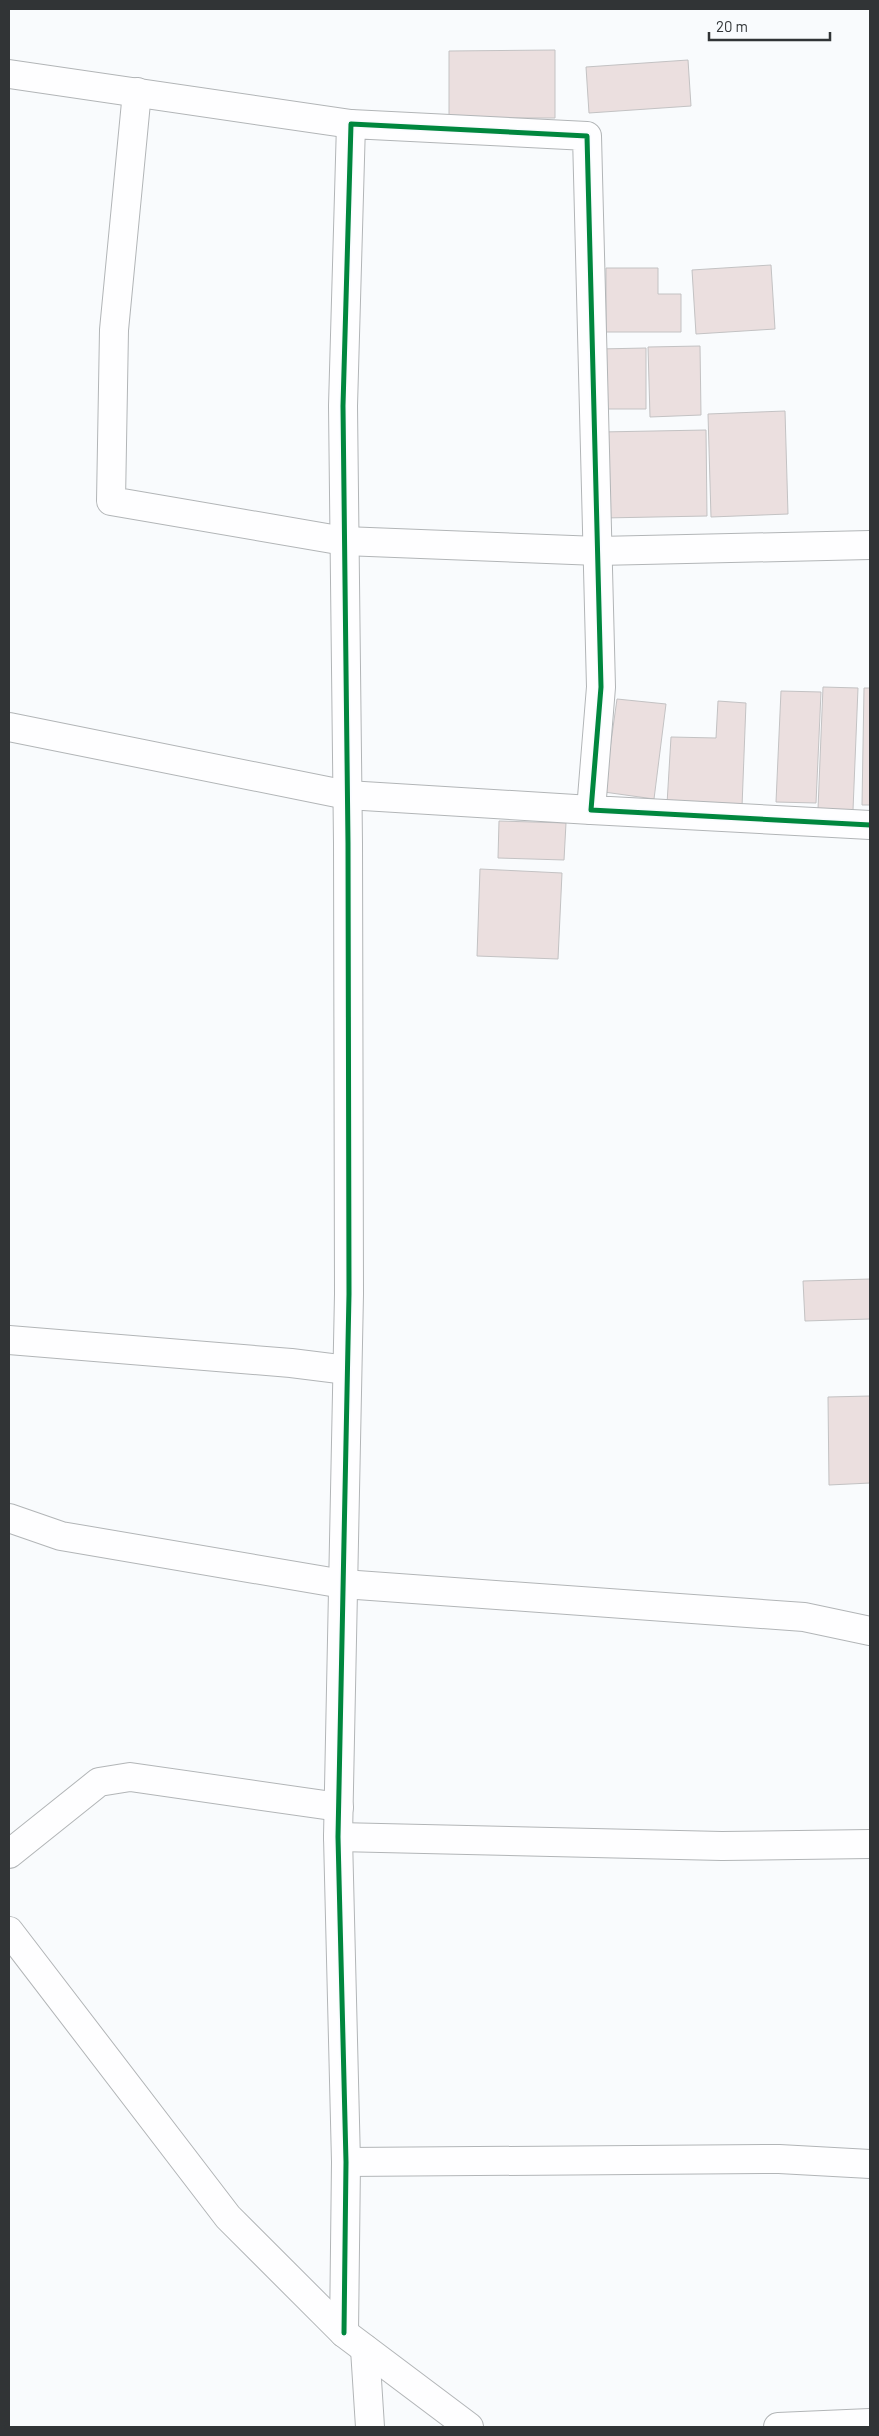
<svg xmlns="http://www.w3.org/2000/svg" width="879" height="2436" viewBox="0 0 879 2436" font-family="Barlow,sans-serif">
  <style>
    .building { fill: #ebdfdf; stroke: #c3c2c3 }
    .lines { fill: none; stroke-linecap: round; stroke-linejoin: round }
    .minor-casing { stroke: #b2b5b7; stroke-width: 30 }
    .minor { stroke: #fefeff; stroke-width: 28 }
    .cycleway-casing { stroke: #f8fbfe; stroke-width: 8 }
    .cycleway { stroke: #00873e; stroke-width: 5 }
  </style>
  <rect width="100%" height="100%" fill="#f9fbfd"/>
  <g class="building">
    <polygon points="555,50 555,118 449,118 449,51"/>
    <polygon points="688,60 691,106 589,113 586,67"/>
    <polygon points="771,265 775,329 696,334 692,270"/>
    <polygon points="606,268 658,268 658,294 681,294 681,332 606,332"/>
    <polygon points="700,346 701,415 650,417 648,347"/>
    <polygon points="646,348 646,409 599,409 599,349"/>
    <polygon points="785,411 788,514 711,517 708,414"/>
    <polygon points="706,430 707,516 603,518 601,432"/>
    <polygon points="823,687 858,688 853,810 818,809"/>
    <polygon points="864,688 870,688 870,805 862,805"/>
    <polygon points="781,691 821,692 816,803 776,802"/>
    <polygon points="617,699 666,704 654,799 604,792"/>
    <polygon points="718,701 746,703 742,807 667,804 671,737 716,738"/>
    <polygon points="499,821 566,823 564,860 498,858"/>
    <polygon points="480,869 562,873 558,959 477,956"/>
    <polygon points="870,1279 870,1319 805,1321 803,1281"/>
    <polygon points="870,1396 870,1483 829,1485 828,1397"/>
  </g>
  <g class="lines">
    <defs>
      <g id="minor">
        <polyline points="9,74 351,124"/>
        <polyline points="137,92 114,330 111,501 344,541 598,551 870,545"/>
        <polyline points="9,727 347,795 591,810"/>
        <polyline points="9,1340 291,1363 347,1370"/>
        <polyline points="9,1518 61,1536 343,1584 804,1617 870,1631"/>
        <polyline points="338,1837 722,1846 870,1844"/>
        <polyline points="9,1854 99,1782 130,1777 339,1807"/>
        <polyline points="9,1931 228,2217 344,2333 469,2427"/>
        <polyline points="346,2162 779,2159 870,2164"/>
        <polyline points="344,2333 346,2162 338,1837 349,1294 348,843 343,406 351,124 587,136 601,687 591,810 870,825"/>
        <polyline points="365,2349 370,2427"/>
        <polyline points="778,2427 870,2423"/>
      </g>
    </defs>
    <use href="#minor" class="minor-casing"/>
    <use href="#minor" class="minor"/>
    <defs>
      <polyline id="cycleway" points="344,2333 346,2162 338,1837 349,1294 348,843 343,406 351,124 587,136 601,687 591,810 870,825"/>
    </defs>
    <use href="#cycleway" class="cycleway-casing"/>
    <use href="#cycleway" class="cycleway"/>
  </g>
  <rect width="879" height="2436" fill="none" stroke="#313436" stroke-width="20"/>
  <path d="M709 32v8h121v-8" fill="none" stroke="#313436" stroke-width="2.5"/>
  <text x="716" y="32" font-size="15" fill="#313436" stroke="#f8fbfe" stroke-width="4" paint-order="stroke">20 m</text>
</svg>
